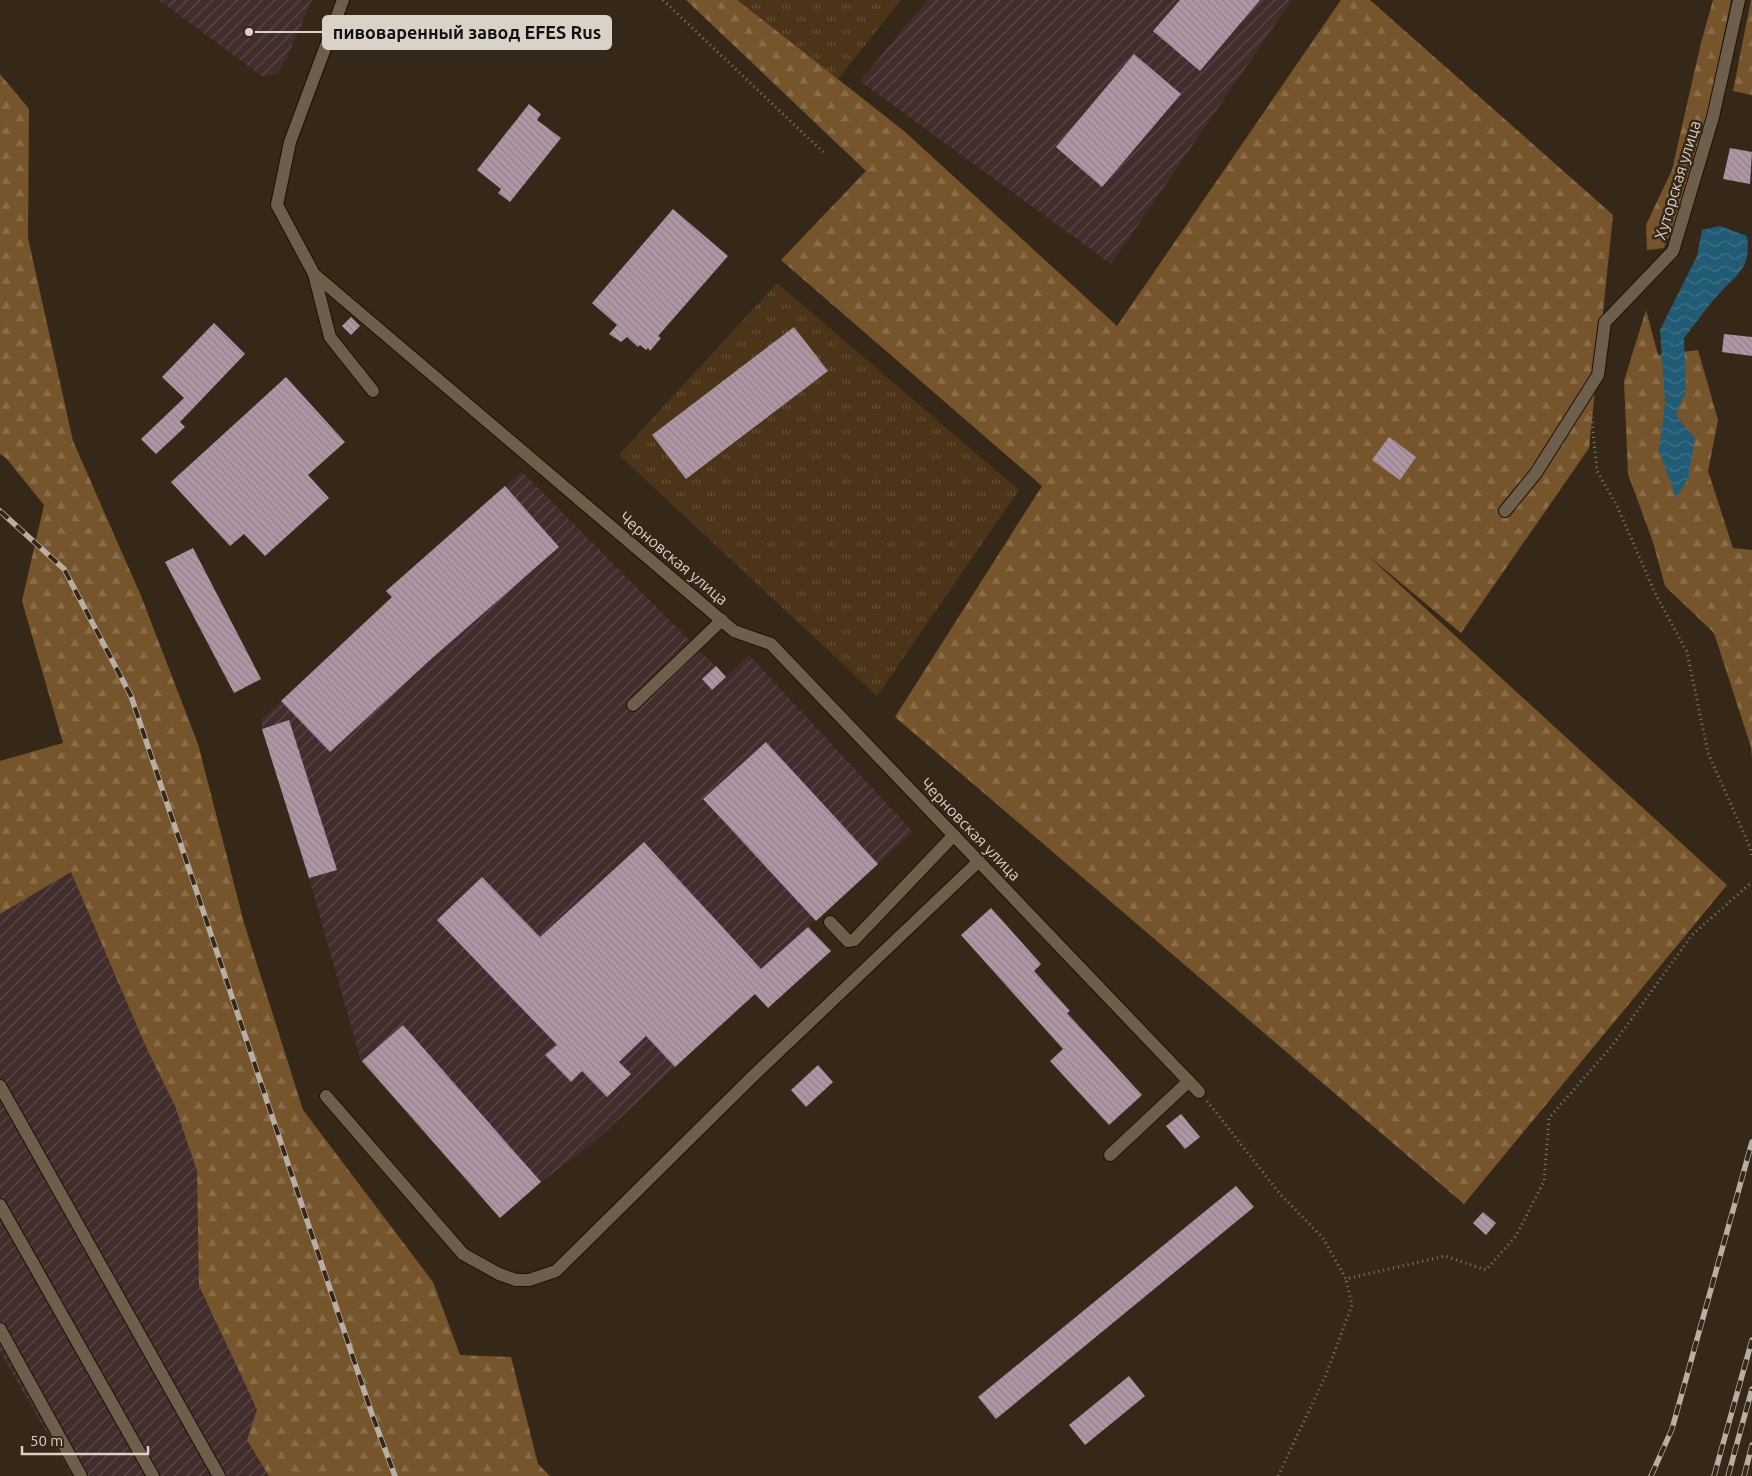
<svg xmlns="http://www.w3.org/2000/svg" width="1752" height="1476" viewBox="0 0 1752 1476" font-family="Ubuntu,sans-serif">
  <style>
    .industrial { fill: url(#industrial-furrows) }
    .grass { fill: url(#grass-tufts) }
    .forest { fill: url(#forest-firs) }
    .water { fill: url(#water-waves) }
    .building { fill: url(#building-back-hatch) }
    .lines { fill: none; stroke-linecap: round; stroke-linejoin: round }
    .minor-casing { stroke: #1d1003; stroke-width: 14 }
    .path { stroke: #877b6e; stroke-width: 3; stroke-dasharray: 1 4; stroke-linecap: butt }
    .minor { stroke: #6e5e4c; stroke-width: 12 }
    .rail-casing { stroke: #b8aea2; stroke-width: 5.5 }
    .rail { stroke: #362818; stroke-width: 4; stroke-dasharray: 11; stroke-linecap: butt }
    .labels { text-anchor: middle; stroke-width: 5; stroke-linejoin: round; paint-order: stroke }
    .street-label { font-size: 16px; fill: #dad1c7; stroke: #362818 }
    .leader { fill: none; stroke: #dad1c7; stroke-width: 2 }
    .callout-dot { fill: #dad1c7; stroke: #362818; stroke-width: 2 }
    .callout { fill: #dad1c7; stroke: #dad1c7; stroke-width: 2 }
    .callout-label { font-size: 18px; text-anchor: middle; font-weight: bold; fill: #111 }
  </style>
  <defs>
    <pattern id="industrial-furrows" width="10" height="10" patternUnits="userSpaceOnUse" patternTransform="scale(1.25)"><rect width="10" height="10" fill="#412d2b"/><path d="M-1 1l2-2M0 10L10 0M9 11l2-2" fill="none" stroke="#5c4a48"/></pattern>
    <pattern id="grass-tufts" width="24" height="20" patternUnits="userSpaceOnUse" patternTransform="scale(1.25)"><rect width="24" height="20" fill="#4b3418"/><path d="M3 7l-1-3M5 7V3M7 7l1-3M15 17l-1-3M17 17v-4M19 17l1-3" fill="none" stroke="#645038"/></pattern>
    <pattern id="forest-firs" width="22" height="20" patternUnits="userSpaceOnUse" patternTransform="scale(1.25)"><rect width="22" height="20" fill="#77552c"/><path d="M5 1l3.5 6h-7zM16 11l3.5 6h-7z" fill="#8a6c49"/></pattern>
    <pattern id="water-waves" width="16" height="10" patternUnits="userSpaceOnUse" patternTransform="scale(1.25)"><rect width="16" height="10" fill="#215b75"/><path d="M0 5q4-4 8 0t8 0" fill="none" stroke="#417287"/></pattern>
    <pattern id="building-back-hatch" width="6" height="6" patternUnits="userSpaceOnUse" patternTransform="scale(1.25)"><rect width="6" height="6" fill="#ae97a5"/><path d="M-1 5l2 2M0 0l6 6M5-1l2 2" fill="none" stroke="#93818b"/></pattern>
  </defs>
  <rect width="100%" height="100%" fill="#362818"/>
  <g class="industrial">
    <polygon points="159,0 312,0 287,57 277,73 263,77"/>
    <polygon points="927,0 1292,0 1111,264 860,81"/>
    <polygon points="522,472 726,677 749,655 913,832 808,926 831,951 768,1008 754,994 593,1143 541,1182 500,1218 361,1061 309,878 262,729 262,718 393,599 386,591"/>
    <polygon points="71,872 146,1047 175,1105 197,1171 199,1286 257,1409 247,1440 269,1476 72,1476 0,1352 0,914"/>
  </g>
  <g class="grass">
    <polygon points="730,0 901,0 835,83"/>
    <polygon points="777,283 1019,490 877,696 619,455"/>
  </g>
  <g class="forest">
    <polygon points="686,0 737,0 904,131 1117,326 1341,0 1370,0 1613,215 1589,448 1461,633 1366,554 1727,885 1464,1204 895,717 1042,486 781,260 866,171"/>
    <path d="M1713 0H1731C1714 82 1699 172 1664 248L1647 250 1646 225 1672 170 1701 43Z"/>
    <polygon points="1751,0 1752,0 1752,95 1733,91"/>
    <polygon points="0,74 29,109 28,238 73,441 141,596 198,744 244,923 303,1110 433,1282 460,1355 511,1357 538,1464 550,1476 269,1476 247,1440 257,1409 199,1286 197,1171 175,1106 146,1047 71,872 0,914 0,761 63,743 22,601 44,505 6,458 0,454"/>
    <polygon points="1646,310 1658,355 1698,350 1718,420 1708,471 1733,548 1752,550 1752,758 1751,747 1714,633 1665,586 1653,542 1628,474 1624,381"/>
  </g>
  <path class="water" d="M1720 226 1747 236C1752 270 1735 275 1718 295 1706 308 1695 324 1684 338L1686 391 1676 415 1695 439 1688 479 1676 498 1659 451 1665 403 1660 330 1697 256 1702 230Z"/>
  <g class="building">
    <polygon points="1180,0 1260,0 1200,71 1153,31"/>
    <polygon points="1134,54 1181,94 1102,187 1056,147"/>
    <polygon points="529,104 541,114 537,120 561,138 510,202 498,193 501,189 477,170"/>
    <polygon points="1730,148 1752,152 1750,184 1723,179"/>
    <polygon points="673,209 728,256 658,336 661,338 650,351 648,348 646,350 640,345 638,347 627,337 621,342 609,334 617,325 592,303"/>
    <polygon points="351,317 360,326 351,335 342,326"/>
    <polygon points="214,323 245,354 180,422 185,427 156,454 141,439 184,398 162,377"/>
    <polygon points="794,327 828,371 686,479 652,435"/>
    <polygon points="1724,334 1752,337 1752,356 1722,352"/>
    <polygon points="286,377 345,442 308,475 329,498 265,556 244,534 230,546 171,482"/>
    <polygon points="1389,437 1416,457 1400,480 1372,460"/>
    <polygon points="505,486 559,547 430,660 330,752 281,701 392,597 386,591"/>
    <polygon points="193,548 261,679 234,693 165,562"/>
    <polygon points="716,666 726,677 712,690 702,679"/>
    <polygon points="289,720 337,870 309,878 262,729"/>
    <polygon points="766,742 878,864 816,921 703,799"/>
    <polygon points="644,842 761,969 808,927 831,951 768,1008 755,994 675,1067 646,1036 619,1062 631,1074 607,1097 582,1071 571,1082 545,1055 557,1045 437,920 482,877 540,937"/>
    <polygon points="991,908 1041,964 1034,971 1070,1011 1067,1013 1142,1095 1109,1125 1050,1061 1063,1049 961,935"/>
    <polygon points="403,1025 541,1182 500,1218 362,1061"/>
    <polygon points="818,1065 833,1082 806,1107 791,1090"/>
    <polygon points="1181,1114 1200,1137 1185,1149 1166,1126"/>
    <polygon points="1236,1186 1254,1207 996,1419 978,1397"/>
    <polygon points="1483,1212 1496,1223 1486,1235 1473,1223"/>
    <polygon points="1129,1376 1145,1396 1085,1445 1069,1425"/>
  </g>
  <g class="lines">
    <defs>
      <g id="minor">
        <polyline points="343,0 290,142 277,205 314,274 734,631 771,644 1199,1092"/>
        <polyline points="314,274 330,337 373,391"/>
        <polyline points="1505,511 1536,473 1598,375 1605,322 1673,251 1713,117 1739,0"/>
        <polyline points="633,705 722,620"/>
        <polyline points="830,922 848,941 854,940 954,835"/>
        <polyline points="0,1086 219,1476"/>
        <polyline points="326,1096 463,1254 499,1274 516,1280 529,1280 556,1271 751,1078 979,861"/>
        <polyline points="1110,1155 1189,1081"/>
        <polyline points="0,1205 153,1476"/>
        <polyline points="0,1329 81,1476"/>
      </g>
    </defs>
    <use href="#minor" class="minor-casing"/>
    <g class="path">
      <polyline points="663,0 823,152"/>
      <polyline points="1591,412 1597,471 1617,506 1656,595 1687,652 1708,753 1750,847 1752,858"/>
      <polyline points="1207,1101 1280,1194 1323,1238 1346,1279 1445,1256 1486,1270 1516,1236 1544,1181 1549,1118 1612,1046 1692,935 1752,882"/>
      <polyline points="1278,1476 1325,1377 1352,1305 1346,1279"/>
    </g>
    <use href="#minor" class="minor"/>
    <defs>
      <g id="rail">
        <polyline points="0,511 64,569 131,696 373,1417 395,1476"/>
        <polyline points="1651,1476 1672,1429 1752,1142"/>
        <polyline points="1714,1476 1752,1340"/>
        <polyline points="1728,1476 1752,1389"/>
        <polyline points="1744,1476 1752,1445"/>
      </g>
    </defs>
    <use href="#rail" class="rail-casing"/>
    <use href="#rail" class="rail"/>
  </g>
  <g class="labels">
    <g class="street-label">
      <text transform="translate(1677 180) rotate(-73)" y="6">Хуторская улица</text>
      <text transform="translate(674 558) rotate(40)" y="6">Черновская улица</text>
      <text transform="translate(971 829) rotate(46)" y="6">Черновская улица</text>
    </g>
  </g>
  <path class="leader" d="M249 32L323 32"/>
  <circle class="callout-dot" cx="249" cy="32" r="5"/>
  <rect class="callout" x="323" y="16" width="288" height="33" rx="5"/>
  <g class="callout-label">
    <text x="467" y="39">пивоваренный завод EFES Rus</text>
  </g>
  <path d="M22 1446v8h126v-8" fill="none" stroke="#dad1c7" stroke-width="2.5"/>
  <text x="30" y="1446" font-size="15" fill="#dad1c7" stroke="#362818" stroke-width="4" paint-order="stroke">50 m</text>
</svg>
